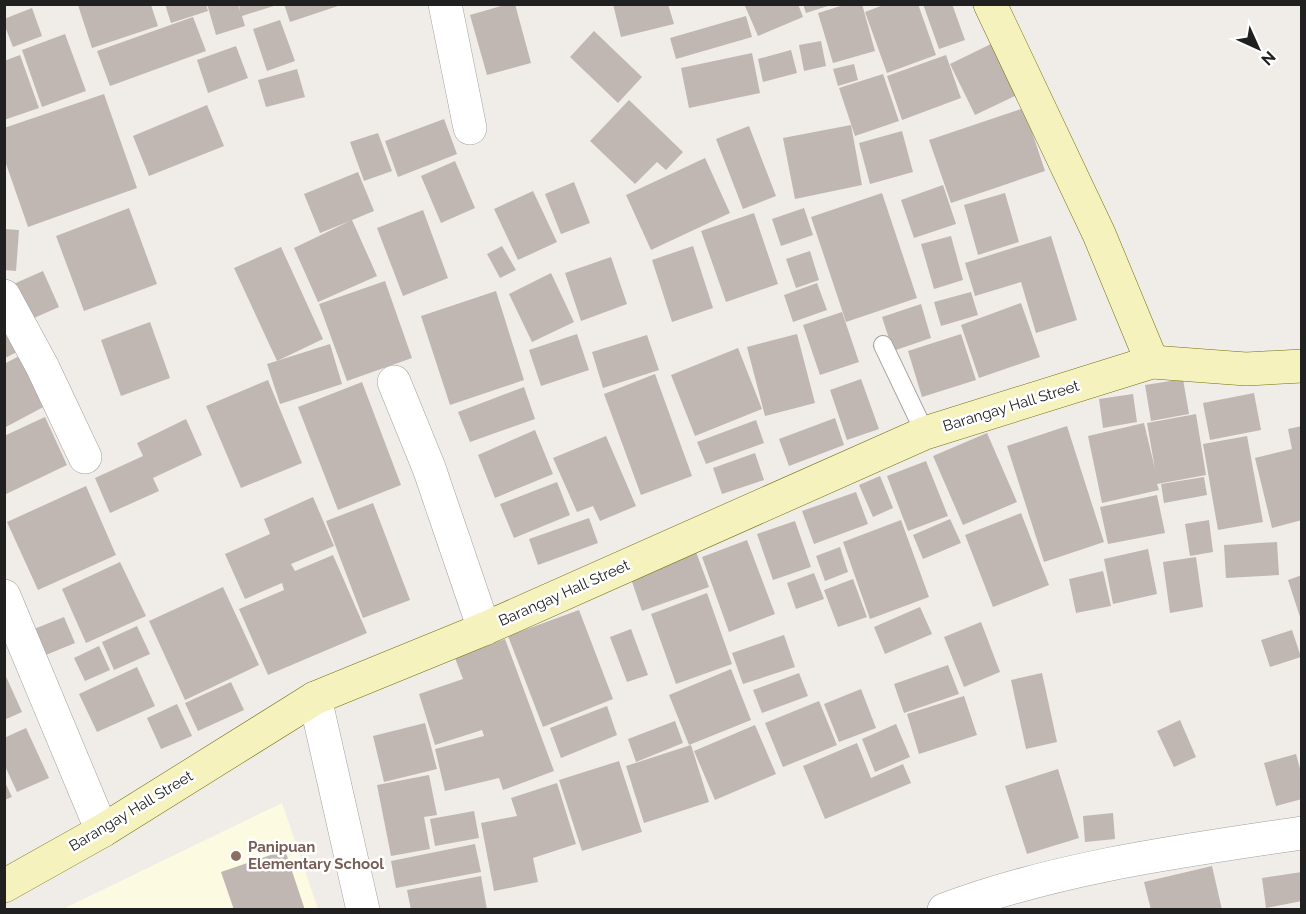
<svg xmlns="http://www.w3.org/2000/svg" width="1306" height="914" viewBox="0 0 1306 914" font-family="Raleway,sans-serif">
  <style>
    .education { fill: #fdfae2 }
    .building { fill: #c0b7b3 }
    .lines { fill: none; stroke-linecap: round; stroke-linejoin: round }
    .lane-casing { stroke: #a1a1a1; stroke-width: 20 }
    .street-casing { stroke: #a1a1a1; stroke-width: 34 }
    .secondary-casing { stroke: #73710b; stroke-width: 34 }
    .lane { stroke: #fff; stroke-width: 18 }
    .street { stroke: #fff; stroke-width: 33 }
    .secondary { stroke: #f6f2be; stroke-width: 33 }
    .education-dot { fill: #8d6e63; stroke: #fff; stroke-width: 2 }
    .labels { text-anchor: middle; stroke-width: 5; stroke-linejoin: round; paint-order: stroke }
    .street-label { font-size: 15px; fill: #202020; stroke: #fff }
    .education-label { font-size: 15px; font-weight: bold; fill: #785e54; stroke: #fff; text-anchor: start }
  </style>
  <rect width="100%" height="100%" fill="#f0ece7"/>
  <polygon class="education" points="282,803 318,909 61,910"/>
  <g class="building">
    <polygon points="165,4 206,4 208,11 171,23"/>
    <polygon points="207,4 238,4 240,11 239,4 277,5 242,16 245,26 216,35"/>
    <polygon points="284,4 341,4 341,5 290,22"/>
    <polygon points="508,4 515,4 531,63 487,75 470,15"/>
    <polygon points="613,4 668,4 674,24 621,37"/>
    <polygon points="749,4 798,4 803,17 758,36 745,6"/>
    <polygon points="803,4 831,4 831,5 806,13"/>
    <polygon points="847,4 862,4 875,51 833,63 818,13"/>
    <polygon points="886,4 918,4 936,55 887,73 865,12"/>
    <polygon points="923,4 952,4 965,40 939,49"/>
    <polygon points="78,5 151,5 158,26 92,48"/>
    <polygon points="32,8 42,36 13,47 4,24 4,19"/>
    <polygon points="746,16 752,37 676,59 670,38"/>
    <polygon points="193,17 206,51 110,86 97,51"/>
    <polygon points="280,20 295,61 267,71 253,29"/>
    <polygon points="594,31 642,77 618,103 570,57"/>
    <polygon points="65,34 86,91 42,107 22,50"/>
    <polygon points="821,41 826,66 804,71 799,45"/>
    <polygon points="993,43 1017,95 975,115 950,64"/>
    <polygon points="236,46 248,78 208,93 197,60"/>
    <polygon points="791,50 797,73 763,82 758,59"/>
    <polygon points="752,53 760,93 689,108 681,68"/>
    <polygon points="20,55 39,108 4,120 4,61"/>
    <polygon points="946,55 961,98 902,120 887,76"/>
    <polygon points="854,64 858,80 838,86 833,69"/>
    <polygon points="297,69 305,97 266,107 258,80"/>
    <polygon points="883,74 899,121 855,136 839,88"/>
    <polygon points="104,94 137,188 28,227 4,158 4,128"/>
    <polygon points="629,100 683,152 666,170 657,162 635,184 590,141"/>
    <polygon points="207,105 224,146 149,176 133,136"/>
    <polygon points="1024,108 1045,171 951,203 929,140"/>
    <polygon points="444,119 457,154 398,177 385,141"/>
    <polygon points="851,125 862,185 795,199 783,138"/>
    <polygon points="749,126 776,196 743,209 716,139"/>
    <polygon points="902,131 913,172 870,184 859,143"/>
    <polygon points="378,133 392,171 364,181 350,142"/>
    <polygon points="705,158 730,213 651,250 626,195"/>
    <polygon points="455,161 475,208 441,223 421,176"/>
    <polygon points="358,172 374,211 352,220 377,276 318,302 294,248 350,221 320,233 304,194"/>
    <polygon points="574,182 590,223 561,234 545,194"/>
    <polygon points="943,185 956,224 914,238 901,200"/>
    <polygon points="533,191 557,242 518,260 494,209"/>
    <polygon points="882,193 917,298 846,322 811,217"/>
    <polygon points="1005,193 1019,242 978,255 964,205"/>
    <polygon points="129,208 157,284 84,311 56,236"/>
    <polygon points="804,208 813,235 781,246 772,219"/>
    <polygon points="423,210 448,278 403,296 377,228"/>
    <polygon points="754,213 778,284 726,302 701,231"/>
    <polygon points="4,229 19,230 16,271 4,270"/>
    <polygon points="951,236 963,280 934,289 921,244"/>
    <polygon points="1051,236 1077,320 1036,333 1021,282 975,296 965,263"/>
    <polygon points="502,246 516,270 500,278 487,254"/>
    <polygon points="693,246 713,308 672,322 652,260"/>
    <polygon points="281,247 323,339 277,361 234,268"/>
    <polygon points="810,251 819,280 796,288 786,259"/>
    <polygon points="611,257 627,304 581,321 565,273"/>
    <polygon points="43,271 59,307 25,322 9,286"/>
    <polygon points="551,273 574,322 532,342 509,294"/>
    <polygon points="385,281 412,358 347,381 319,304"/>
    <polygon points="817,283 827,310 793,322 784,295"/>
    <polygon points="496,291 524,380 450,405 421,316"/>
    <polygon points="971,292 978,315 941,326 934,302"/>
    <polygon points="1021,303 1040,357 979,378 961,325"/>
    <polygon points="921,304 931,338 893,351 882,317"/>
    <polygon points="5,312 23,349 5,358"/>
    <polygon points="842,312 859,362 820,375 803,325"/>
    <polygon points="150,322 170,378 121,396 101,340"/>
    <polygon points="577,334 589,370 541,386 529,350"/>
    <polygon points="797,334 815,403 765,416 747,347"/>
    <polygon points="961,334 976,380 922,397 908,351"/>
    <polygon points="647,335 659,370 603,388 592,352"/>
    <polygon points="330,344 342,384 280,404 267,364"/>
    <polygon points="738,348 762,409 695,436 671,375"/>
    <polygon points="23,354 49,404 4,428 4,364"/>
    <polygon points="655,374 692,476 641,495 604,394"/>
    <polygon points="861,379 879,429 847,440 830,390"/>
    <polygon points="1183,379 1189,414 1151,421 1145,385"/>
    <polygon points="268,380 302,463 241,488 206,406"/>
    <polygon points="362,382 401,485 338,510 298,407"/>
    <polygon points="524,387 535,419 470,442 458,412"/>
    <polygon points="1254,393 1261,430 1210,440 1203,403"/>
    <polygon points="1133,394 1137,422 1103,428 1099,399"/>
    <polygon points="1196,414 1206,475 1157,484 1159,490 1102,503 1088,436 1144,423 1155,469 1147,423"/>
    <polygon points="45,417 67,465 4,495 4,436"/>
    <polygon points="835,418 844,445 789,466 779,439"/>
    <polygon points="186,419 202,455 153,478 159,491 110,513 95,478 143,456 137,443"/>
    <polygon points="756,420 764,443 706,464 697,442"/>
    <polygon points="1067,426 1104,542 1044,562 1007,446"/>
    <polygon points="1302,426 1302,520 1272,528 1255,458 1292,449 1288,429"/>
    <polygon points="535,430 553,474 495,498 478,455"/>
    <polygon points="987,433 1017,502 963,525 933,456"/>
    <polygon points="606,436 636,506 600,521 593,506 577,512 553,458"/>
    <polygon points="1247,436 1263,522 1218,530 1203,444"/>
    <polygon points="755,453 764,480 722,494 713,468"/>
    <polygon points="926,461 948,516 908,531 887,476"/>
    <polygon points="880,476 893,508 873,517 859,485"/>
    <polygon points="1204,477 1207,495 1164,503 1161,484"/>
    <polygon points="557,482 570,515 514,538 500,504"/>
    <polygon points="86,486 116,555 38,590 7,522"/>
    <polygon points="856,492 868,524 814,544 802,511"/>
    <polygon points="1157,495 1165,533 1108,544 1100,507"/>
    <polygon points="313,497 334,546 291,564 295,571 333,555 367,633 268,675 239,609 284,590 282,583 245,599 225,554 270,534 264,519"/>
    <polygon points="373,503 410,600 363,618 326,521"/>
    <polygon points="1021,513 1049,585 993,607 965,535"/>
    <polygon points="589,518 598,543 538,565 529,539"/>
    <polygon points="950,519 961,543 923,559 913,535"/>
    <polygon points="901,520 929,597 870,619 843,542"/>
    <polygon points="1209,520 1213,552 1190,556 1185,524"/>
    <polygon points="795,521 811,567 773,580 757,534"/>
    <polygon points="747,540 775,614 729,632 702,557"/>
    <polygon points="1277,542 1279,575 1226,578 1224,545"/>
    <polygon points="840,547 848,572 825,581 816,556"/>
    <polygon points="695,549 709,587 642,611 629,573"/>
    <polygon points="1148,549 1157,594 1113,604 1104,559"/>
    <polygon points="1196,557 1203,607 1170,613 1163,562"/>
    <polygon points="120,562 146,616 86,643 62,589"/>
    <polygon points="1103,571 1111,606 1076,613 1069,579"/>
    <polygon points="814,573 824,599 796,609 787,583"/>
    <polygon points="1302,575 1302,620 1301,620 1288,580"/>
    <polygon points="853,579 867,617 838,627 824,590"/>
    <polygon points="223,587 259,665 185,700 149,621"/>
    <polygon points="707,593 732,664 676,684 651,614"/>
    <polygon points="920,607 932,634 885,654 874,627"/>
    <polygon points="579,610 613,699 543,727 508,636"/>
    <polygon points="64,617 75,643 46,655 34,629"/>
    <polygon points="981,622 1000,672 964,687 944,637"/>
    <polygon points="137,626 150,654 114,670 102,642"/>
    <polygon points="631,629 648,675 627,682 610,637"/>
    <polygon points="1292,630 1301,657 1270,667 1261,640"/>
    <polygon points="784,635 795,667 743,684 732,653"/>
    <polygon points="505,639 554,771 503,790 499,778 445,791 435,749 484,736 482,730 435,745 419,694 463,679 455,658"/>
    <polygon points="99,646 110,670 85,681 74,658"/>
    <polygon points="948,665 959,694 904,713 894,684"/>
    <polygon points="137,667 155,706 97,732 79,694"/>
    <polygon points="731,669 751,720 689,745 669,695"/>
    <polygon points="4,672 22,712 4,720"/>
    <polygon points="799,673 808,696 762,713 753,690"/>
    <polygon points="1042,673 1057,742 1026,749 1011,680"/>
    <polygon points="231,682 244,710 198,731 185,703"/>
    <polygon points="861,689 876,728 839,742 824,704"/>
    <polygon points="964,696 977,735 919,754 907,714"/>
    <polygon points="819,701 837,745 783,767 765,723"/>
    <polygon points="177,704 192,736 161,749 147,718"/>
    <polygon points="607,706 617,735 561,758 550,728"/>
    <polygon points="1180,720 1196,757 1174,767 1157,731"/>
    <polygon points="675,721 683,743 636,762 628,739"/>
    <polygon points="425,723 437,769 384,782 373,736"/>
    <polygon points="896,724 910,757 875,772 862,739"/>
    <polygon points="755,725 776,774 715,800 694,751"/>
    <polygon points="26,728 49,778 17,792 4,764 4,738"/>
    <polygon points="857,743 871,778 903,764 911,783 825,819 803,766"/>
    <polygon points="691,745 709,802 644,823 626,766"/>
    <polygon points="1296,754 1302,776 1302,799 1276,806 1264,763"/>
    <polygon points="619,761 642,832 582,851 559,780"/>
    <polygon points="1058,769 1079,838 1027,854 1005,786"/>
    <polygon points="429,775 437,815 424,817 430,849 391,856 377,785"/>
    <polygon points="4,780 12,797 4,800"/>
    <polygon points="557,783 576,844 533,858 538,882 494,891 481,823 517,816 511,798"/>
    <polygon points="474,811 479,838 435,846 430,819"/>
    <polygon points="1113,813 1115,839 1085,842 1083,816"/>
    <polygon points="475,844 481,872 396,888 391,861"/>
    <polygon points="285,850 305,910 234,910 221,872"/>
    <polygon points="1212,866 1222,910 1151,910 1144,882"/>
    <polygon points="1302,872 1302,901 1266,908 1262,878"/>
    <polygon points="481,876 487,910 411,910 407,890"/>
  </g>
  <g class="lines">
    <defs>
      <polyline id="lane" points="883,345 925,433"/>
      <g id="street">
        <polyline points="445,4 470,128"/>
        <polyline points="4,296 42,366 85,457"/>
        <polyline points="394,382 429,468 484,629"/>
        <polyline points="4,596 102,831"/>
        <polyline points="315,698 363,910"/>
        <path d="M944 910C1058 867 1181 851 1302 833"/>
      </g>
      <g id="secondary">
        <polyline points="990,4 1099,234 1152,362"/>
        <polyline points="4,886 102,831 315,698 484,629 925,433 1152,362 1246,369 1302,366"/>
      </g>
    </defs>
    <use href="#lane" class="lane-casing"/>
    <use href="#street" class="street-casing"/>
    <use href="#secondary" class="secondary-casing"/>
    <use href="#lane" class="lane"/>
    <use href="#street" class="street"/>
    <use href="#secondary" class="secondary"/>
  </g>
  <circle class="education-dot" cx="236" cy="856" r="6"/>
  <g class="labels">
    <g class="street-label">
      <text transform="translate(1011 406) rotate(-17)" y="5">Barangay Hall Street</text>
      <text transform="translate(564 593) rotate(-24)" y="5">Barangay Hall Street</text>
      <text transform="translate(131 811) rotate(-31)" y="5">Barangay Hall Street</text>
    </g>
    <g class="education-label">
      <text x="248" y="852">Panipuan<tspan x="248" dy="17">Elementary School</tspan></text>
    </g>
  </g>
  <rect width="1306" height="914" fill="none" stroke="#202020" stroke-width="12"/>
  <g transform="translate(1258 48) rotate(135)" stroke="#ffffff" stroke-width="4.5" paint-order="stroke">
  <path d="M0-4.5L10 22L0 15L-10 22Z" fill="#202020"/>
  <text y="-9" font-size="16" font-weight="bold" text-anchor="middle" fill="#202020">N</text>
  </g>
</svg>
